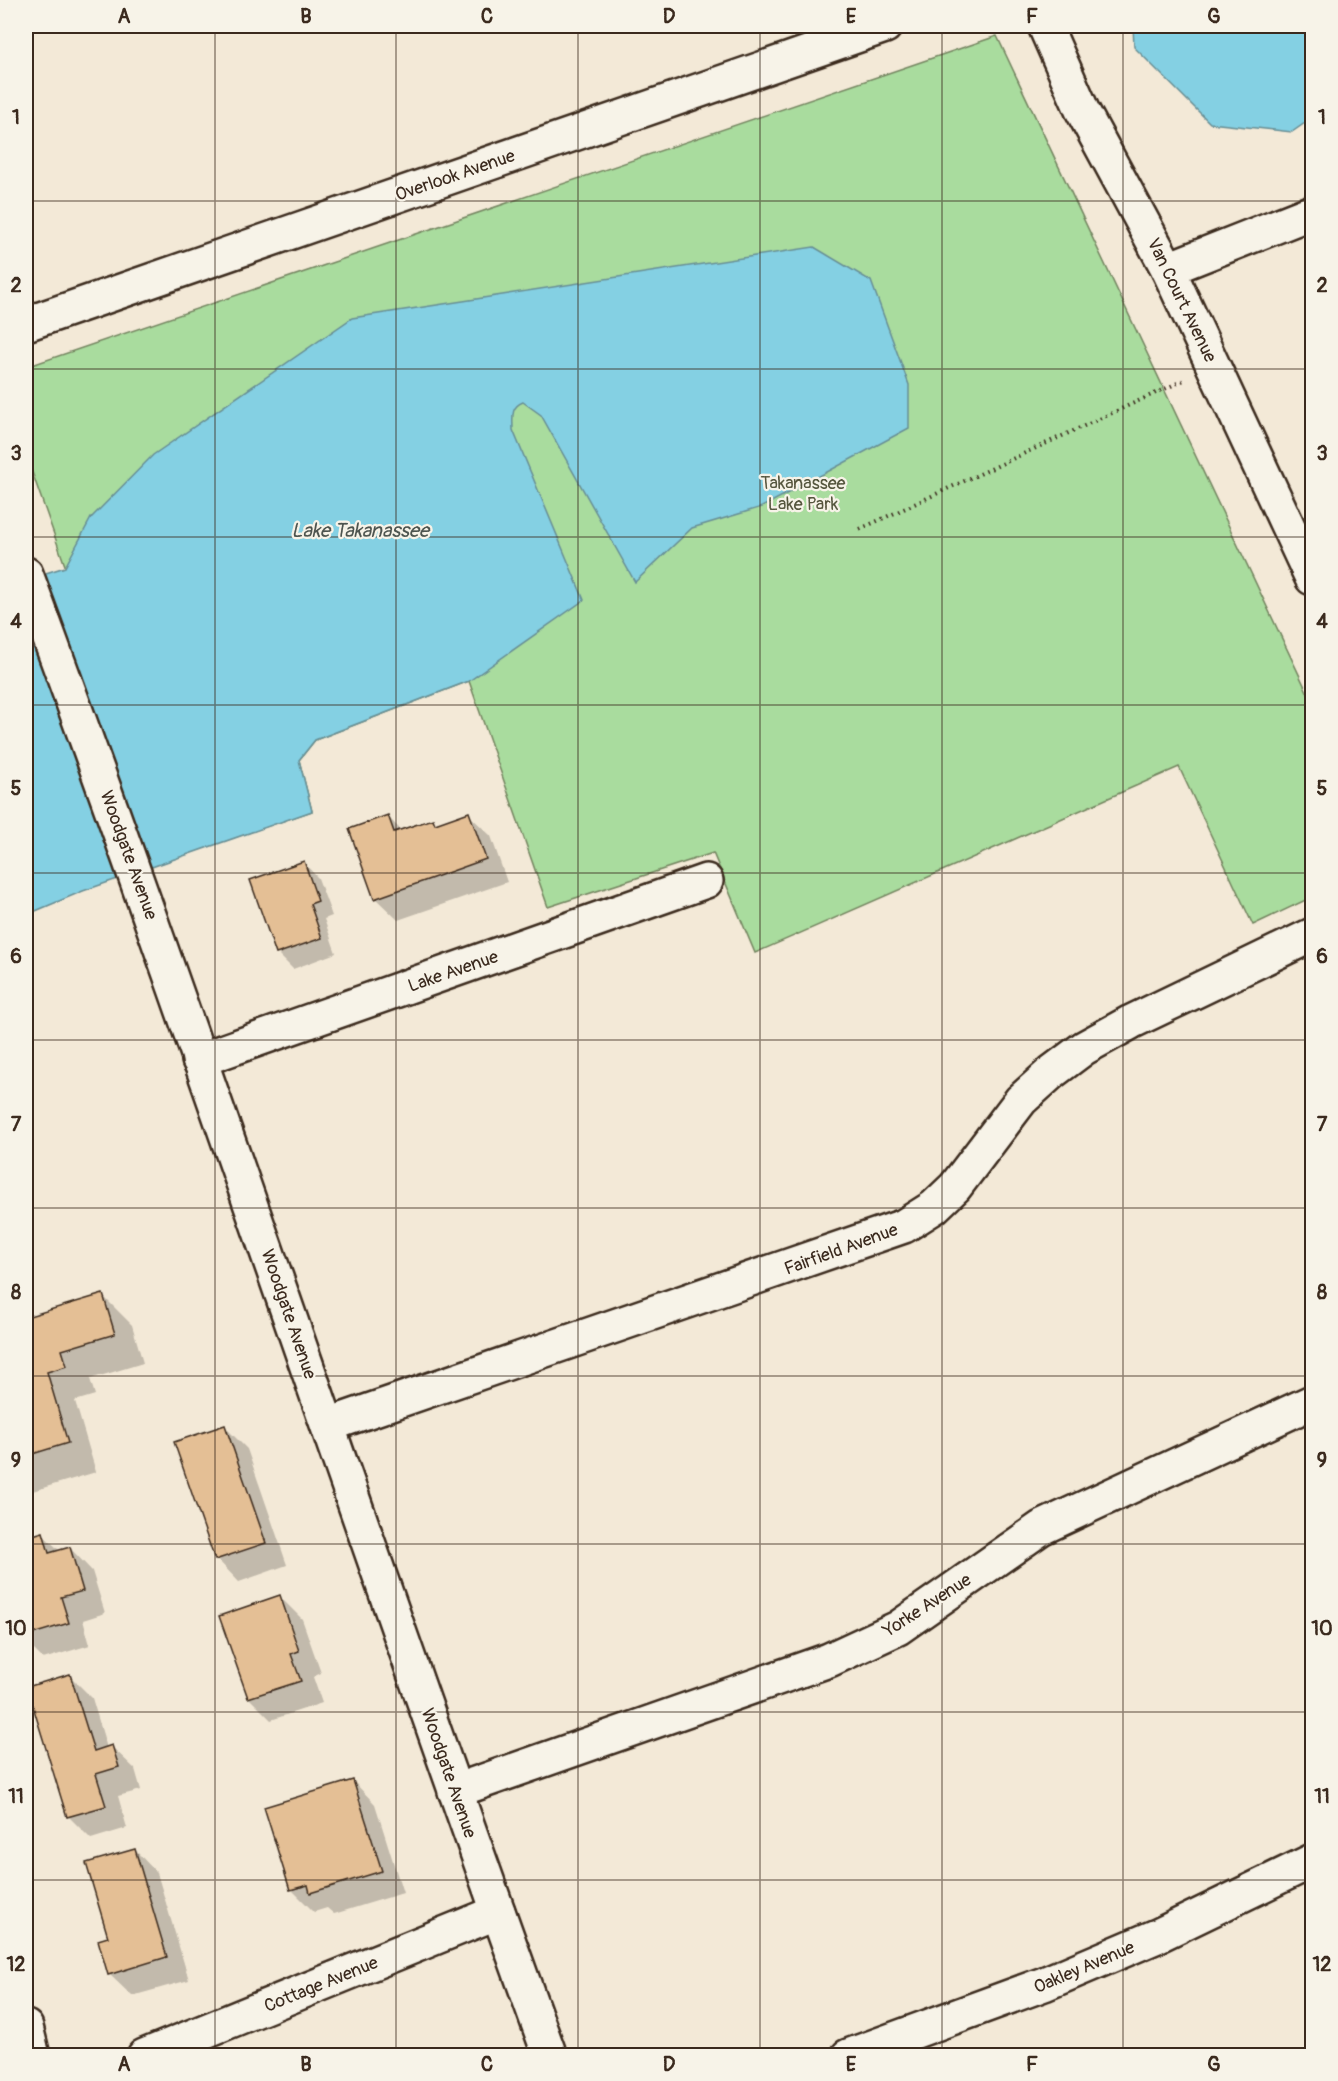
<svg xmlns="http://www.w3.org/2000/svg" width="1338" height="2081" viewBox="0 0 1338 2081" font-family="Pangolin,sans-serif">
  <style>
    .green { fill: #a9dc9e; stroke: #72835e; stroke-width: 1.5 }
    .water { fill: #84d0e3; stroke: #678e94; stroke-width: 1.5 }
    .shadow { fill: #0003 }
    .building { fill: #e4bf95; stroke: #3b2a1e; stroke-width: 1.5 }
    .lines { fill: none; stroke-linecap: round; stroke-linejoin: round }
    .minor-casing { stroke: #3b2a1e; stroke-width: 38 }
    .tertiary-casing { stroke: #3b2a1e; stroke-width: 38 }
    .path { stroke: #3b2a1e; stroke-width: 4; stroke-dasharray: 1.5 4.5; stroke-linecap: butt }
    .minor { stroke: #f7f3e8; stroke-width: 33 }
    .tertiary { stroke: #f7f3e8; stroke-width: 33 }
    .grid { fill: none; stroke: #3b2a1e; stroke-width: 1.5; stroke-opacity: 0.55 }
    .labels { text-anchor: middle; stroke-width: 4.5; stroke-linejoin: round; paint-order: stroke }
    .street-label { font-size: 18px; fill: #3b2a1e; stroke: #f7f3e8 }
    .park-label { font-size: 18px; fill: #56563e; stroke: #f7f3e8 }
    .water-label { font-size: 20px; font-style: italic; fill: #4d544f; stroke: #f7f3e8 }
    .neatline { fill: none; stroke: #3b2a1e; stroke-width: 2 }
    .grid-label { font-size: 20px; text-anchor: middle; font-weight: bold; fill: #3b2a1e }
  </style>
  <rect width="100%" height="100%" fill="#f3e9d7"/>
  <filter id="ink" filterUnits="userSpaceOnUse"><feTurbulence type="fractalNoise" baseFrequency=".0167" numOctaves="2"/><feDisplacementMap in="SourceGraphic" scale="12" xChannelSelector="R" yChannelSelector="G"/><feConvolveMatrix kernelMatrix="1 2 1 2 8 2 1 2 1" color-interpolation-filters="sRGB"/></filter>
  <g filter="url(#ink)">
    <polygon class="green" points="997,36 1312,702 1312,897 1253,925 1179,767 755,953 713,853 548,907 469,681 315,740 299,760 312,811 169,860 26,455 26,367"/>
    <g class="water">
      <polygon points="1133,26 1312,26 1312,118 1292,132 1210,123 1134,47"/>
      <path d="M814 247 871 281 909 385V428L762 507 692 528 635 582 541 415 523 402C510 407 513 418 513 430L584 600 469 681 315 740 299 760 312 811 83 891 26 915V579L65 567 91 518 153 455 352 318Z"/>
    </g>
    <g class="shadow">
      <polygon points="468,814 491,836 507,882 398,920 375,898 388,817 402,831 433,821 436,825"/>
      <polygon points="303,862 318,878 332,916 324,919 336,953 293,969 278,954 252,881"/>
      <polygon points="103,1296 132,1325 143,1363 90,1379 95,1395 75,1401 96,1472 26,1493 26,1319"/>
      <polygon points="224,1426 247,1449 287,1565 239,1582 217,1559 176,1443"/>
      <polygon points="42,1534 60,1551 70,1548 92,1571 105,1613 83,1620 90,1645 43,1659 26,1642 26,1539"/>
      <polygon points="280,1597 302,1619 321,1673 313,1677 322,1703 271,1720 249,1698"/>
      <polygon points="70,1676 92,1698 107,1748 112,1747 135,1769 141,1790 118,1796 127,1828 91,1839 68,1816"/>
      <polygon points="353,1781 375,1804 403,1893 334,1914 327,1908 314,1912 291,1889"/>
      <polygon points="135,1850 157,1873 189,1980 132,1996 109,1974 109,1938"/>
    </g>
    <g class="building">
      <polygon points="469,812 486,859 374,899 349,829 388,815 394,832 433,819 435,824"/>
      <polygon points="304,861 318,901 310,904 322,938 276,954 250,880"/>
      <polygon points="103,1294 115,1334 62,1350 67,1366 47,1372 68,1443 26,1456 26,1317"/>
      <polygon points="225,1425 266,1543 215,1560 174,1442"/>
      <polygon points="43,1532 49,1553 70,1547 83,1591 61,1597 69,1623 26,1636 26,1537"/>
      <polygon points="280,1595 299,1651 291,1654 301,1681 248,1698 219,1616"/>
      <polygon points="70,1674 94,1751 112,1745 119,1767 96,1774 106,1806 67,1817 27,1687"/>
      <polygon points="353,1780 382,1871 310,1893 308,1885 290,1890 264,1807"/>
      <polygon points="135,1849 167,1957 108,1975 98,1940 108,1937 86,1863"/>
    </g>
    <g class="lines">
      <defs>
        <g id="minor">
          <polyline points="1168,269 1312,212"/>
          <polyline points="26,324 885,26"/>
          <polyline points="199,1060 706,881"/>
          <polyline points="328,1425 904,1226 934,1207 955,1187 1021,1100 1052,1072 1084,1048 1131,1022 1312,935"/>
          <polyline points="455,1791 829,1660 898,1628 1041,1528 1312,1402"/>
          <polyline points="26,2027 33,2056"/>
          <polyline points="144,2056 498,1912"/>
          <polyline points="848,2056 1044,1984 1157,1936 1312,1861"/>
        </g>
        <g id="tertiary">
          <polyline points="1045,26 1082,110 1168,269 1312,578"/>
          <path d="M26 574C207 1065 371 1563 550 2056"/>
        </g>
      </defs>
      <use href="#minor" class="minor-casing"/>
      <use href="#tertiary" class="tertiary-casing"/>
      <polyline class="path" points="860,529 1184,380"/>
      <use href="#minor" class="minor"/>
      <use href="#tertiary" class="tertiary"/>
    </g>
  </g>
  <path class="grid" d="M215 26V2056M396 26V2056M578 26V2056M760 26V2056M942 26V2056M1123 26V2056M26 201H1312M26 369H1312M26 537H1312M26 705H1312M26 873H1312M26 1040H1312M26 1208H1312M26 1376H1312M26 1544H1312M26 1712H1312M26 1880H1312"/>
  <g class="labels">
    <g class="street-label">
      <text transform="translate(455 175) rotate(-19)" y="6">Overlook Avenue</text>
      <text transform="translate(1182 300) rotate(64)" y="6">Van Court Avenue</text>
      <text transform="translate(129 855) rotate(70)" y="6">Woodgate Avenue</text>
      <text transform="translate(453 971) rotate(-19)" y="6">Lake Avenue</text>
      <text transform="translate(841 1249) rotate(-20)" y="6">Fairfield Avenue</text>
      <text transform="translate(289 1314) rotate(71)" y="6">Woodgate Avenue</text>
      <text transform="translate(927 1605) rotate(-33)" y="6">Yorke Avenue</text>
      <text transform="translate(449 1773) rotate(71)" y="6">Woodgate Avenue</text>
      <text transform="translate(1084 1967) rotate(-23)" y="6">Oakley Avenue</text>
      <text transform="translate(321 1984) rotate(-22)" y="6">Cottage Avenue</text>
    </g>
    <g class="park-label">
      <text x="803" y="489">Takanassee<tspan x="803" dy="21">Lake Park</tspan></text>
    </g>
    <g class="water-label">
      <text x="360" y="537">Lake Takanassee</text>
    </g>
  </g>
  <rect width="1338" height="2081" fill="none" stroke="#f7f3e8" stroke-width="66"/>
  <rect x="33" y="33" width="1272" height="2015" class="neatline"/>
  <g class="grid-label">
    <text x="124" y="23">A</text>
    <text x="306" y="23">B</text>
    <text x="487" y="23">C</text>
    <text x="669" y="23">D</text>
    <text x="851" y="23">E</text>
    <text x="1032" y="23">F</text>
    <text x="1214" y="23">G</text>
    <text x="16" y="124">1</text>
    <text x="1322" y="124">1</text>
    <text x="16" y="292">2</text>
    <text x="1322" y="292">2</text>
    <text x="16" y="460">3</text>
    <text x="1322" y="460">3</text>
    <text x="16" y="628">4</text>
    <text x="1322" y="628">4</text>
    <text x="16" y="795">5</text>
    <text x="1322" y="795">5</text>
    <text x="16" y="963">6</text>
    <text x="1322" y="963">6</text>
    <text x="16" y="1131">7</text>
    <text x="1322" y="1131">7</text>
    <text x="16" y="1299">8</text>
    <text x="1322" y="1299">8</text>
    <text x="16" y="1467">9</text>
    <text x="1322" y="1467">9</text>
    <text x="16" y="1635">10</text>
    <text x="1322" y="1635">10</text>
    <text x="16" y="1803">11</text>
    <text x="1322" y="1803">11</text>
    <text x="16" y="1971">12</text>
    <text x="1322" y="1971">12</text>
    <text x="124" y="2071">A</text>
    <text x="306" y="2071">B</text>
    <text x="487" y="2071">C</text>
    <text x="669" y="2071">D</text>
    <text x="851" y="2071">E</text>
    <text x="1032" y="2071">F</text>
    <text x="1214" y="2071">G</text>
  </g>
</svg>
